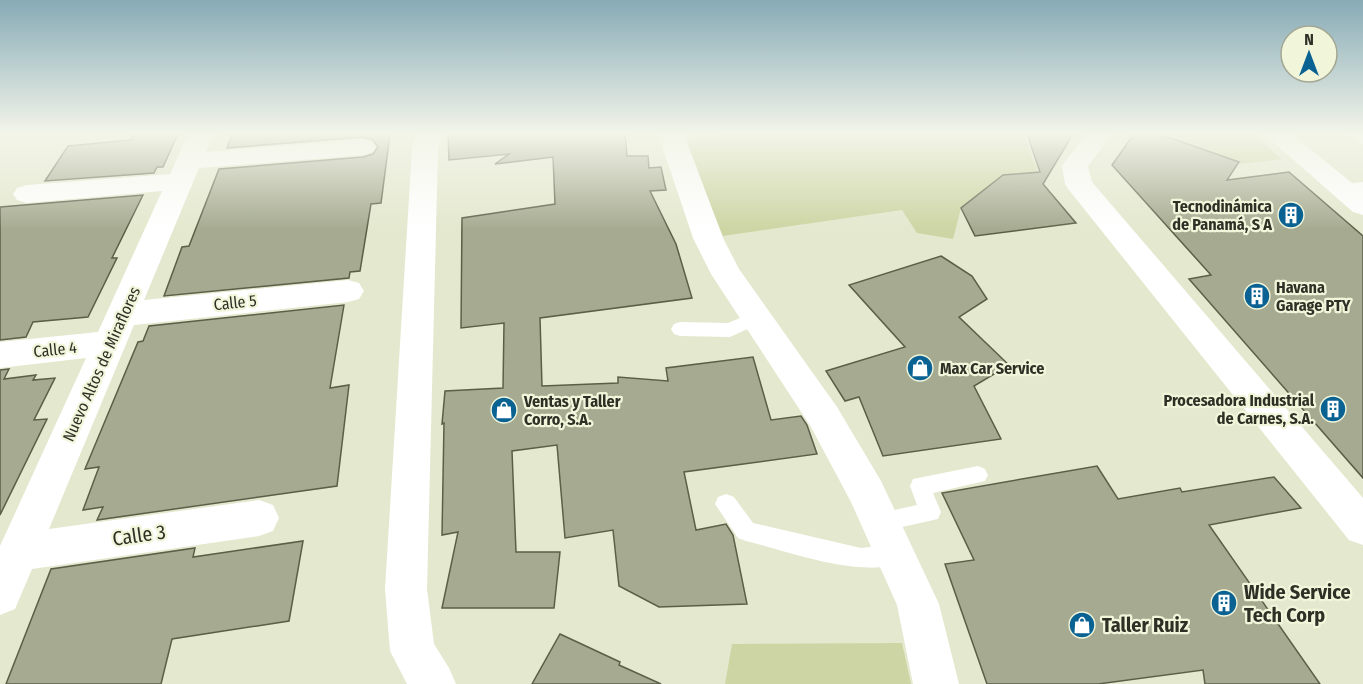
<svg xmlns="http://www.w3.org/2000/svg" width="1363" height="684" viewBox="0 0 1363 684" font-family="'Fira Sans Condensed',sans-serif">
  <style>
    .green { fill: #cdd5a4 }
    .building { fill: #a5aa90; stroke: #5c5f48; stroke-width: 1.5 }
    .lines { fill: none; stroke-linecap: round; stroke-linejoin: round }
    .lane { fill: #fff; fill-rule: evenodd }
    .street { fill: #fff; fill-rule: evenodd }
    .labels { text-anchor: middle; stroke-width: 4.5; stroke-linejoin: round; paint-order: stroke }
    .poi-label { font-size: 16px; font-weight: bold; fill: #2e3026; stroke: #f1f6db; text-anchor: start }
    .street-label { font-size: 16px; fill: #2e3026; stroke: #f1f6db }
    .near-street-label { font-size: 20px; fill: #2e3026; stroke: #f1f6db }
    .near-poi-label { font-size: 20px; font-weight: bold; fill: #2e3026; stroke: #f1f6db; text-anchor: start }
  </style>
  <rect width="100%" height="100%" fill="#e4e8ce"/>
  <g class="green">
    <polygon points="733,134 1024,134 1038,172 1003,175 961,208 953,239 917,233 902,210 723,236 684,140"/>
    <polygon points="1159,134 1253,134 1282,159 1238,164 1238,162"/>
    <polygon points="902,643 911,684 725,684 732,644"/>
  </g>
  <g class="building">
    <polygon points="134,134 178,134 163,167 157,167 154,173 45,181 68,146 131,140"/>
    <polygon points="232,134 390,134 381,203 371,204 360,271 350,272 349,278 164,296 182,247 189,246 219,169 363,157 373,154 378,147 373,140 363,137 227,148"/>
    <polygon points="448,134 625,134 627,156 648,156 649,168 661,167 666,190 650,191 676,244 692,298 540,318 542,386 618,383 618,377 668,381 666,368 753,357 771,420 801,416 807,425 817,454 684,472 696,530 726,524 733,535 747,604 659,607 619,586 613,530 565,538 557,445 512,451 516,552 560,552 554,608 442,608 458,532 442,535 444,423 442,424 445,391 503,388 504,323 461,328 462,218 555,204 553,157 495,164 509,154 449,160"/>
    <polygon points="1027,134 1073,134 1043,184 1076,223 975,236 961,208 1003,175 1040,172"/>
    <polygon points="1134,134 1159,134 1239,162 1227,180 1289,172 1363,236 1363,478 1189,279 1211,275 1112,165"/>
    <polygon points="143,195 112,258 117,258 88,317 33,322 26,337 0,340 0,207"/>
    <polygon points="941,256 972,276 987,299 959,317 1009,365 974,386 1001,439 883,456 859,397 845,401 826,371 905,347 849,285"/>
    <polygon points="344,305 330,388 349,385 337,486 97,520 103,507 83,510 99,467 85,469 138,342 143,341 149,326"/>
    <polygon points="9,369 4,379 36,375 33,380 55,378 34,420 47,419 0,515 0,370"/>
    <polygon points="1097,466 1118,499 1180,488 1182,492 1274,477 1301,508 1209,525 1320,684 1205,684 1203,670 1098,684 987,684 945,564 974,560 942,493"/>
    <polygon points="303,541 289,621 172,639 161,684 6,684 51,569 195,548 193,557"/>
    <polygon points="560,634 620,662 619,665 661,684 532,684"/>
  </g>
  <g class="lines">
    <g class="lane">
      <polygon points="1348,134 1363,134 1363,144"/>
      <polygon points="1363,182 1363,192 1343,194 1336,189 1343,184"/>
      <polygon points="757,311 763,312 766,317 763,322 730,337 680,336 674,334 671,329 674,324 680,322 728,323"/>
      <polygon points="978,466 985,469 988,475 985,481 933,493 941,512 938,519 880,532 872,529 869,522 872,515 917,505 910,486 913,479"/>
      <path d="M726 494 734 497 753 523 861 548 896 544 904 548 907 555 904 562C860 579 791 552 746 541L738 538 715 504 718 497Z"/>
    </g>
    <g class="street">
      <polygon points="188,134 214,134 206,152 363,139 372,142 376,147 372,152 363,155 199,168 144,300 348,280 359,283 364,291 359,299 348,302 134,325 49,529 259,500 273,505 279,518 273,531 259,536 32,569 15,609 0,615 0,546 86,358 0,368 0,342 98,332 162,191 27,203 17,200 13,194 17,188 27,185 170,174"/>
      <polygon points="416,134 442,134 438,149 427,589 434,644 449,668 456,684 407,684 390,651 385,589 412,149"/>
      <polygon points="658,134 684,134 723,238 739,269 837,407 881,481 939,604 959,684 913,684 897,605 851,502 811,427 711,274 693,238"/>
      <polygon points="1086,134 1112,134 1088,166 1092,182 1363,498 1363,545 1349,540 1069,190 1065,184 1062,166"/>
      <polygon points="1264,134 1292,134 1363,192 1363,215 1353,212"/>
    </g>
  </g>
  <linearGradient id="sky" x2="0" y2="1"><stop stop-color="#87abb7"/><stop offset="0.58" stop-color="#f3f5e9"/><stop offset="1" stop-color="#f3f5e9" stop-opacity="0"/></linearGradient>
  <rect width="1363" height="230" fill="url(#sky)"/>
  <defs>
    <symbol id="building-disc" viewBox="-11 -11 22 22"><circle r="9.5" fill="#0a6293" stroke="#f1f6db"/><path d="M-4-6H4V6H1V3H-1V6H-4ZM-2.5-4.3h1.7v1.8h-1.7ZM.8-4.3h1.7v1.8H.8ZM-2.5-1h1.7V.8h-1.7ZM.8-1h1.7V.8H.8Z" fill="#fff"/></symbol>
    <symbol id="shop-disc" viewBox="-11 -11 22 22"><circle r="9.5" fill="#0a6293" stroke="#f1f6db"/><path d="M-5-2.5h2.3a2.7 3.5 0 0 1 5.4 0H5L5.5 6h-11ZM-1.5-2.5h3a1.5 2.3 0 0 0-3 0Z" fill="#fff"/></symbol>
  </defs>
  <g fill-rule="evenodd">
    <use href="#building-disc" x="1276" y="200" width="30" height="30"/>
    <use href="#building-disc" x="1242" y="281" width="30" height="30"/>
    <use href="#shop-disc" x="905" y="353" width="30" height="30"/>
    <use href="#building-disc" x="1318" y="394" width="30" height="30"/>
    <use href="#shop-disc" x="489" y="395" width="30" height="30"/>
    <use href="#building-disc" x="1209" y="588" width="30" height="30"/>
    <use href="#shop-disc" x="1067" y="610" width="30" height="30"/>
  </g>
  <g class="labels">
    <g class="poi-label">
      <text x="1272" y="212" text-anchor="end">Tecnodinámica<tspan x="1272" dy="18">de Panamá, S A</tspan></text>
      <text x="1276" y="293">Havana<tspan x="1276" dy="18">Garage PTY</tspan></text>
      <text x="940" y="374">Max Car Service</text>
      <text x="1314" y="406" text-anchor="end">Procesadora Industrial<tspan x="1314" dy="18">de Carnes, S.A.</tspan></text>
      <text x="524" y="407">Ventas y Taller<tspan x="524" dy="18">Corro, S.A.</tspan></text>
    </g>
    <g class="street-label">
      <text transform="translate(235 302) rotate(-6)" y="6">Calle 5</text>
      <text transform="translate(55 349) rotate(-6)" y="6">Calle 4</text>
      <text transform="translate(101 364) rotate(-66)" y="6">Nuevo Altos de Miraflores</text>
    </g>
    <g class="near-street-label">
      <text transform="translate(139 535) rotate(-8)" y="7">Calle 3</text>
    </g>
    <g class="near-poi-label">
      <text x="1244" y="599">Wide Service<tspan x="1244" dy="23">Tech Corp</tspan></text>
      <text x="1102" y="632">Taller Ruiz</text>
    </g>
  </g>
  <g transform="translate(1309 54)"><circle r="28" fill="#f1f6db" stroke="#a3a793" stroke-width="1.5"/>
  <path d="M0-4.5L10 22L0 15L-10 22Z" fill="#0a6293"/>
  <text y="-9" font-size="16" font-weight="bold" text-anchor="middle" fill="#2e3026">N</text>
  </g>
</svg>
